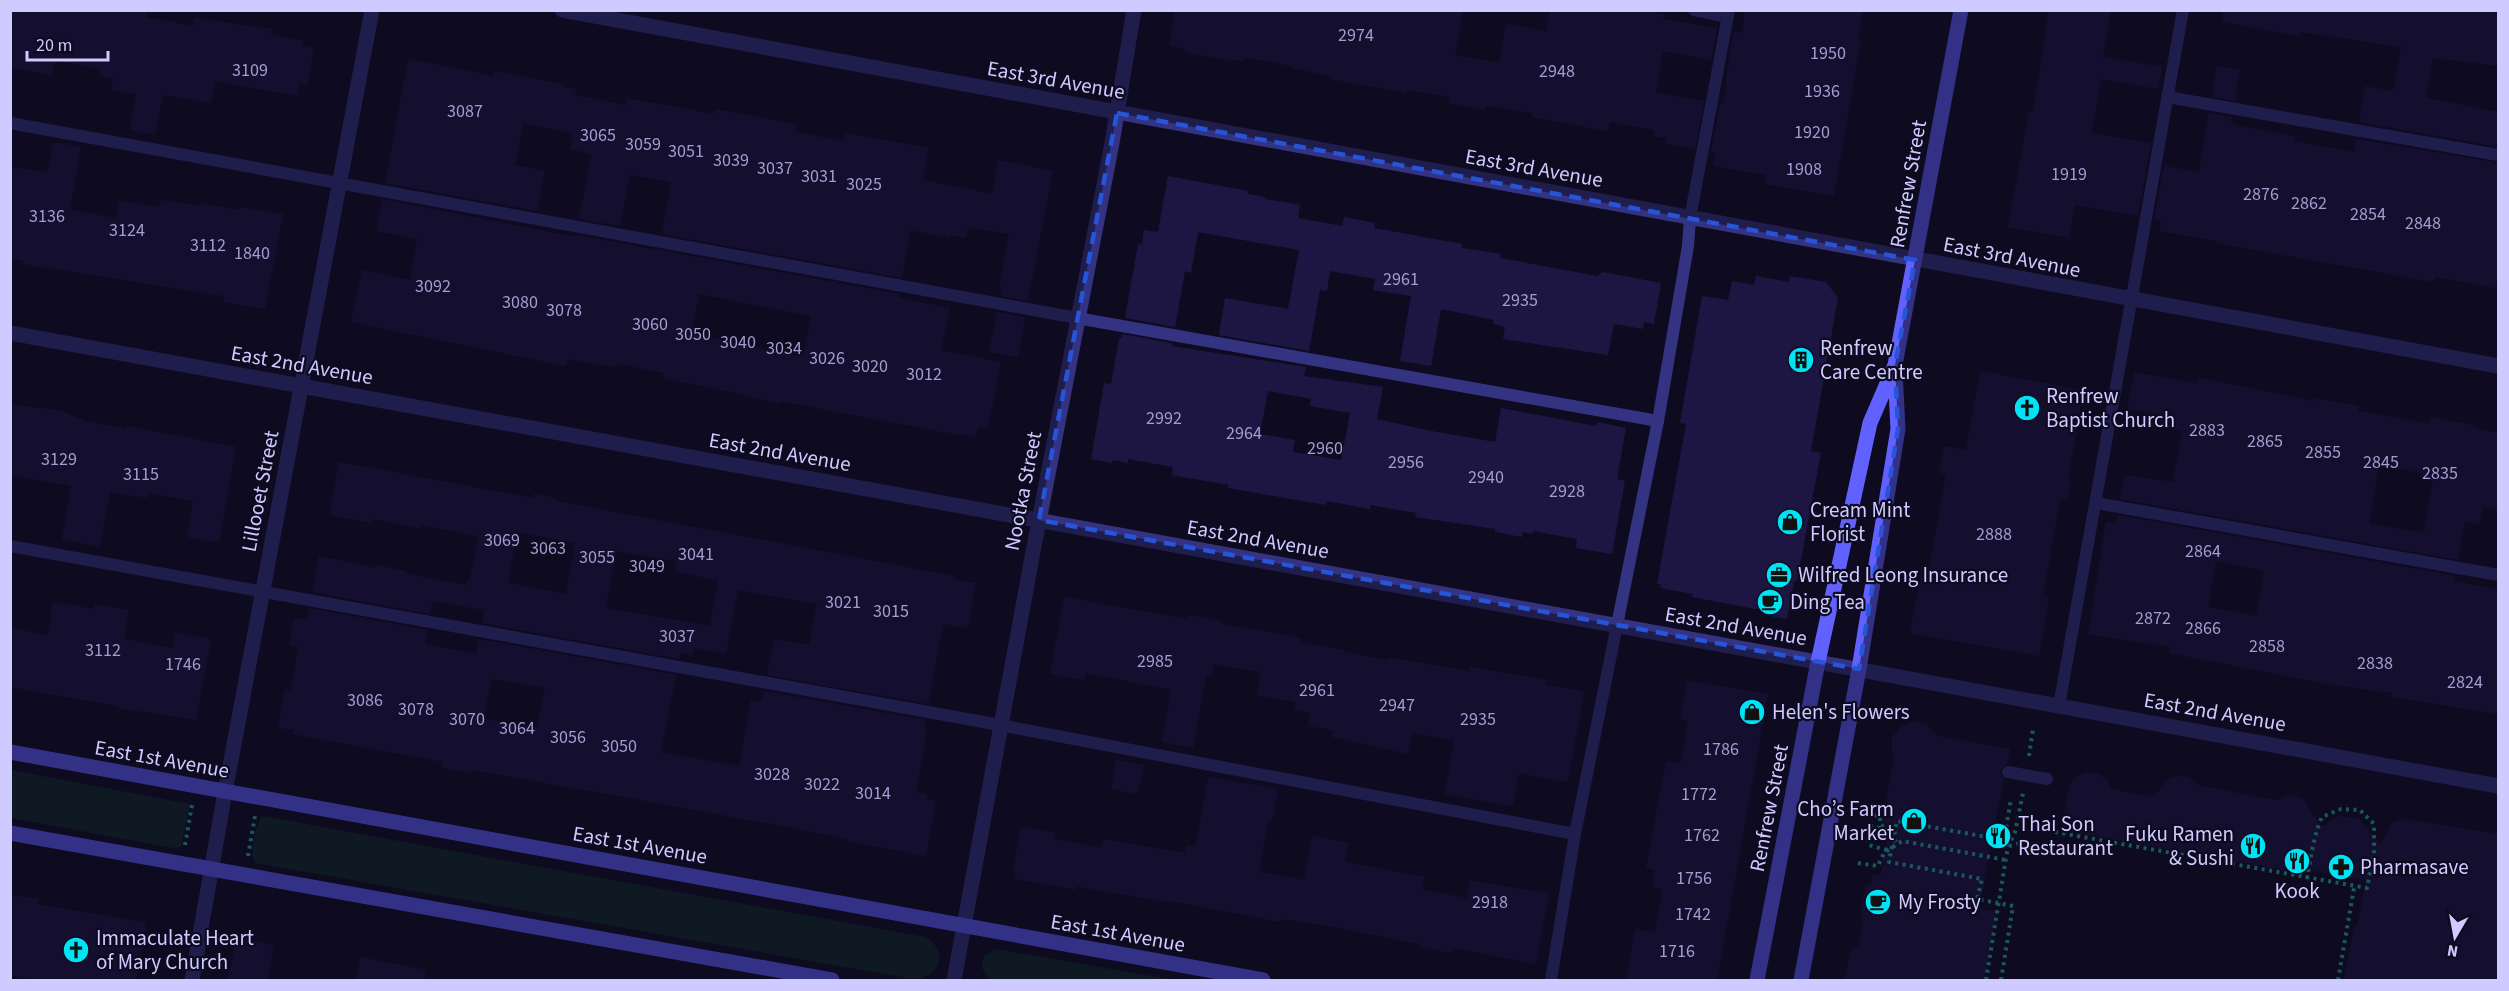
<svg xmlns="http://www.w3.org/2000/svg" width="2509" height="991" viewBox="0 0 2509 991" font-family="'Source Sans 3',sans-serif">
  <style>
    .green { fill: #0e2a28 }
    .building { fill: #1e1642; fill-rule: evenodd }
    .lines { fill: none; stroke-linecap: round; stroke-linejoin: round }
    .path { stroke: #25b8ab; stroke-width: 4; stroke-dasharray: 3 4.5; stroke-linecap: butt }
    .lane { stroke: #343382; stroke-width: 12 }
    .street { stroke: #343382; stroke-width: 15 }
    .secondary { stroke: #6161ff; stroke-width: 15 }
    .marked { fill: none; stroke: #2654da; stroke-width: 4.5; stroke-dasharray: 12 8; stroke-linejoin: round }
    .labels { text-anchor: middle; stroke-width: 4.5; stroke-linejoin: round; paint-order: stroke }
    .number-label { font-size: 18px; fill: #a39dd0 }
    .street-label { font-size: 21px; fill: #cfcaff; stroke: #0e0b20 }
    .poi-label { font-size: 21px; fill: #cfcaff; stroke: #0e0b20; text-anchor: start }
  </style>
  <rect width="100%" height="100%" fill="#0e0b20"/>
  <g class="green">
    <polygon points="11,770 190,804 181,847 173,848 11,818"/>
    <path d="M262 816 925 937C950 951 940 978 913 979L255 863C249 850 255 828 262 816Z"/>
    <polygon points="995,949 1175,980 990,980 982,968 984,956"/>
  </g>
  <g class="building">
    <polygon points="10,10 148,10 146,17 193,26 194,18 272,29 271,35 303,41 302,46 314,48 307,86 299,84 297,96 215,81 211,103 163,95 155,135 130,130 136,94 111,89 113,79 100,76 101,69 55,60 52,75 10,68"/>
    <polygon points="1175,10 1463,10 1455,55 1499,63 1506,24 1546,31 1550,10 1646,10 1664,14 1663,19 1717,28 1711,60 1663,51 1656,93 1704,101 1695,149 1666,144 1667,138 1653,136 1654,130 1610,122 1608,131 1531,117 1532,113 1486,105 1485,110 1449,103 1450,97 1407,90 1406,93 1331,79 1332,76 1291,68 1291,66 1245,57 1244,61 1233,59 1232,61 1185,52 1186,49 1169,46"/>
    <polygon points="1745,10 1863,10 1858,37 1861,38 1834,196 1764,184 1766,175 1713,166 1715,152 1711,152 1720,104 1723,104 1733,31 1742,33"/>
    <polygon points="2049,10 2111,10 2103,57 2162,67 2158,89 2101,79 2092,133 2151,143 2138,216 2075,205 2069,238 2008,227 2029,111 2033,112"/>
    <polygon points="2223,10 2499,10 2499,66 2433,58 2426,98 2499,112 2499,147 2359,122 2365,86 2393,91 2401,47 2301,32 2300,36 2222,22"/>
    <polygon points="408,59 494,76 494,71 563,84 562,87 576,89 575,95 625,105 627,98 714,114 715,109 796,124 795,132 844,141 846,133 929,148 923,180 992,194 998,160 1053,171 1028,301 1001,296 1002,287 999,287 1009,234 968,227 966,238 950,235 950,238 910,230 902,278 662,234 671,182 630,175 620,226 579,219 592,154 570,149 573,133 523,124 515,165 545,171 537,211 385,183"/>
    <polygon points="2217,66 2240,70 2235,101 2212,97"/>
    <polygon points="2209,113 2232,117 2231,123 2239,126 2295,136 2294,141 2354,152 2356,139 2499,163 2499,270 2495,288 2435,277 2434,282 2216,243 2217,241 2159,231 2161,220 2154,219 2164,166 2199,172"/>
    <polygon points="53,142 81,147 70,210 116,218 119,200 159,207 160,200 199,206 200,203 240,210 240,207 283,214 265,309 223,302 224,296 23,264 24,261 10,258 10,166 47,173"/>
    <polygon points="1168,176 1227,187 1248,191 1248,194 1265,197 1265,199 1300,205 1298,218 1342,226 1344,217 1375,223 1374,228 1462,244 1462,248 1501,254 1500,258 1586,274 1597,276 1603,272 1661,283 1654,324 1644,322 1643,329 1614,324 1608,355 1503,339 1505,327 1493,324 1494,320 1441,309 1431,366 1400,361 1411,296 1373,290 1375,279 1330,271 1327,291 1320,290 1309,351 1219,335 1225,298 1288,309 1299,250 1198,232 1191,273 1185,271 1175,327 1125,318 1138,244 1142,245 1144,230 1158,232"/>
    <path d="M382 199 575 237 576 235 899 294 898 298 950 308 941 350 1001 362 988 429 978 427 976 437 943 432 780 401V404L732 392 662 378 664 373 615 363V367L568 359 566 366 351 322 362 270 410 280 417 239 376 231ZM699 294 811 316 803 357 691 334Z"/>
    <polygon points="1756,276 1789,282 1790,276 1826,282 1838,298 1811,451 1821,453 1797,581 1794,581 1787,619 1765,615 1766,611 1692,597 1693,594 1660,588 1661,584 1657,584 1686,424 1680,423 1702,296 1728,300 1732,281 1754,285"/>
    <polygon points="997,312 1025,317 1018,357 989,352"/>
    <path d="M1122 334 1172 343V346L1306 367 1304 376 1383 387 1377 419 1426 430 1495 442 1501 408 1596 426 1597 422 1626 428 1617 479 1625 481 1612 554 1576 548 1577 539 1533 531 1532 534 1523 532 1522 537 1495 532V529L1415 517 1416 513 1370 505V509L1327 501 1326 505 1228 488V485L1172 475 1173 467 1128 459V463L1113 460 1112 463 1091 459 1104 383 1111 384 1119 338H1122ZM1268 391 1311 399 1310 406 1350 413 1341 460 1293 452 1295 440 1260 434Z"/>
    <polygon points="1980,371 2083,390 2068,479 2071,479 2067,501 2060,499 2043,596 2049,597 2039,656 1910,633 1922,567 1929,568 1946,474 1939,473 1944,446 1966,450"/>
    <path d="M2134 372 2198 384 2199 378 2314 401V398L2359 406 2358 411 2430 424 2431 417 2474 425 2473 428 2499 433V510L2483 507 2480 524 2465 521 2458 560 2120 499 2124 475 2173 482 2182 431 2149 425 2151 413 2127 409ZM2379 465 2421 473 2420 478 2433 480 2424 533 2369 524Z"/>
    <polygon points="10,404 62,411 85,421 126,429 127,426 236,447 219,542 187,537 193,501 149,493 148,498 110,492 100,547 62,539 71,486 10,475"/>
    <path d="M339 462 533 498 534 494 556 498V501L954 576 953 579 976 583 968 628 943 624 928 704 767 675 774 639 809 645 817 604 738 590 726 653 694 648 692 655 680 653 679 659 482 623 484 610 432 601 430 614 312 592 319 556 376 568V565L407 571 406 574 467 585 468 579H470L478 536 421 525V528L373 519 372 523 329 515ZM517 532 575 543 566 594 508 583ZM616 551 677 561 675 572 718 580 710 626 606 608Z"/>
    <path d="M2118 515 2455 576 2454 581 2499 590V714L2391 697 2392 693 2327 684 2169 653 2170 647 2088 634 2106 522 2116 524ZM2216 561 2264 571 2256 616 2208 607Z"/>
    <polygon points="1064,597 1187,619 1188,615 1222,621 1222,624 1288,635 1301,639 1301,642 1344,650 1344,652 1387,660 1388,657 1469,671 1470,667 1546,680 1546,685 1584,691 1568,782 1519,773 1513,806 1445,794 1454,740 1412,733 1408,754 1332,737 1333,730 1308,726 1310,713 1294,710 1295,702 1257,695 1261,672 1214,664 1212,677 1206,676 1193,748 1162,742 1171,690 1086,673 1085,680 1050,674"/>
    <polygon points="53,602 94,609 95,604 129,610 124,639 172,648 175,633 211,639 196,720 118,708 118,706 10,687 10,628 48,635"/>
    <path d="M309 608 427 630 425 644 476 654 479 639 676 675 661 752 669 754 739 766 751 700 762 702 764 691 925 720 924 729H927L916 792 927 794V800L936 801 926 856 847 841V839L798 829 646 801 473 770 472 773 442 768 443 762 293 734 294 730 278 728 285 689 291 690 298 647 289 645 294 618 307 620ZM491 679 545 688 537 728 484 719Z"/>
    <polygon points="1687,680 1768,694 1717,981 1626,981 1635,929 1655,932 1663,889 1652,887 1655,870 1646,868 1666,761 1681,763 1688,721 1680,720"/>
    <polygon points="1913,721 1927,724 1937,736 2010,749 2007,764 2000,770 2001,775 2004,779 1979,909 1997,912 1984,981 1845,981 1850,951 1859,945 1863,921 1860,915 1866,884 1871,886 1873,874 1881,875 1890,825 1882,824 1894,757 1892,751 1892,738 1899,728"/>
    <polygon points="1116,760 1144,765 1138,794 1111,789"/>
    <polygon points="2087,772 2099,774 2107,780 2111,789 2153,797 2169,779 2178,776 2189,778 2200,786 2276,800 2289,795 2303,799 2321,827 2339,816 2358,818 2381,845 2391,823 2402,819 2499,834 2499,981 2344,981 2354,926 2357,926 2366,880 2302,869 2301,873 2062,830 2069,786 2077,776"/>
    <polygon points="1208,777 1278,789 1272,822 1268,822 1259,872 1304,880 1312,836 1349,843 1345,862 1425,877 1422,890 1467,898 1470,880 1549,894 1536,964 1453,948 1452,953 1420,947 1420,944 1334,927 1282,919 1281,922 1171,901 1171,903 1076,886 1076,890 1014,879 1016,872 1013,871 1021,827 1055,833 1054,839 1102,848 1103,839 1185,853 1186,845 1196,846"/>
    <polygon points="10,895 38,899 37,904 146,923 136,981 43,981 10,975"/>
    <polygon points="236,938 274,945 267,981 228,981"/>
    <polygon points="360,957 426,970 425,981 356,981"/>
  </g>
  <g class="lines">
    <g class="path">
      <polyline points="2029,756 2033,729"/>
      <polyline points="1867,815 1880,816 1880,824 1886,829"/>
      <path d="M2055 832 2367 888 2374 852V824L2360 810 2341 809 2322 817C2313 837 2311 858 2307 879"/>
      <polyline points="185,845 192,805"/>
      <polyline points="2009,846 2020,843"/>
      <polyline points="1887,850 1868,845 1871,826 1888,830 1896,842"/>
      <polyline points="248,856 255,816"/>
      <polyline points="1858,863 1878,866 1884,853 1902,841 2006,860"/>
      <polyline points="1986,980 2008,846 2015,832 2023,793"/>
      <polyline points="2001,980 2013,906 1977,899 1982,879 1889,862 1897,821 2004,840 2011,799"/>
      <polyline points="2338,980 2354,888 2351,887"/>
    </g>
    <g class="lane">
      <polyline points="1694,10 1728,17"/>
      <polyline points="2167,97 2498,155"/>
      <polyline points="10,123 1077,318 1658,421"/>
      <polyline points="2096,503 2498,575"/>
      <polyline points="10,546 1000,725 1575,834"/>
      <polyline points="2059,706 2183,10"/>
      <polyline points="2008,772 2047,779"/>
      <polyline points="1551,980 1575,834 1658,421 1688,246 1690,218 1729,10"/>
    </g>
    <g class="street">
      <polyline points="562,10 2498,366"/>
      <polyline points="10,333 2498,786"/>
      <polyline points="192,980 225,792 372,10"/>
      <polyline points="954,980 1033,552 1112,143 1134,10"/>
    </g>
    <g class="secondary">
      <polyline points="10,752 1263,980"/>
      <polyline points="10,833 832,980"/>
      <polyline points="1757,980 1818,662 1870,423 1895,365 1961,10"/>
      <polyline points="1801,980 1859,669 1898,429 1895,371"/>
    </g>
  </g>
  <path d="M0 0H2509V991H0ZM1117 113 1915 260 1895 365 1898 429 1859 669 1039 520Z" fill="#0e0b20" fill-opacity=".55" fill-rule="evenodd"/>
  <path class="marked" d="M1117 113 1915 260 1895 365 1898 429 1859 669 1039 520Z"/>
  <defs>
    <symbol id="building-disc" viewBox="-11 -11 22 22"><circle r="9.5" fill="#00e3f5" stroke="#0e0b20"/><path d="M-4-6H4V6H1V3H-1V6H-4ZM-2.5-4.3h1.7v1.8h-1.7ZM.8-4.3h1.7v1.8H.8ZM-2.5-1h1.7V.8h-1.7ZM.8-1h1.7V.8H.8Z" fill="#111"/></symbol>
    <symbol id="church-disc" viewBox="-11 -11 22 22"><circle r="9.5" fill="#00e3f5" stroke="#0e0b20"/><path d="M-1.2-6h2.4v3.5h3.3v2.4h-3.3V6h-2.4V-.1h-3.3v-2.4h3.3Z" fill="#111"/></symbol>
    <symbol id="shop-disc" viewBox="-11 -11 22 22"><circle r="9.5" fill="#00e3f5" stroke="#0e0b20"/><path d="M-5-2.5h2.3a2.7 3.5 0 0 1 5.4 0H5L5.5 6h-11ZM-1.5-2.5h3a1.5 2.3 0 0 0-3 0Z" fill="#111"/></symbol>
    <symbol id="office-disc" viewBox="-11 -11 22 22"><circle r="9.5" fill="#00e3f5" stroke="#0e0b20"/><path d="M-6-3h4V-5.5h4V-3h4V5H-6ZM-1-4.5V-3h2v-1.5ZM-6 0V1H6V0Z" fill="#111"/></symbol>
    <symbol id="cafe-disc" viewBox="-11 -11 22 22"><circle r="9.5" fill="#00e3f5" stroke="#0e0b20"/><path d="M-5.5-4.5H6V0H3Q3 3.5 0 3.5H-2.5Q-5.5 3.5-5.5 0ZM3-3.2v2h1.7v-2ZM-6 4.5H4V6H-6Z" fill="#111"/></symbol>
    <symbol id="restaurant-disc" viewBox="-11 -11 22 22"><circle r="9.5" fill="#00e3f5" stroke="#0e0b20"/><path d="M-5-6h1v4h1v-4h1v4h1v-4h1v5L-1.5 .5V6h-2V.5L-5-1ZM5-6V6H3V1.5H1.5Q1.5-4 5-6Z" fill="#111"/></symbol>
    <symbol id="pharmacy-disc" viewBox="-11 -11 22 22"><circle r="9.5" fill="#00e3f5" stroke="#0e0b20"/><path d="M-2-6h4v4h4v4h-4v4h-4v-4h-4v-4h4Z" fill="#111"/></symbol>
  </defs>
  <g fill-rule="evenodd">
    <use href="#building-disc" x="1786" y="345" width="30" height="30"/>
    <use href="#church-disc" x="2012" y="393" width="30" height="30"/>
    <use href="#shop-disc" x="1775" y="507" width="30" height="30"/>
    <use href="#office-disc" x="1764" y="560" width="30" height="30"/>
    <use href="#cafe-disc" x="1755" y="587" width="30" height="30"/>
    <use href="#shop-disc" x="1737" y="697" width="30" height="30"/>
    <use href="#shop-disc" x="1899" y="806" width="30" height="30"/>
    <use href="#restaurant-disc" x="1983" y="821" width="30" height="30"/>
    <use href="#restaurant-disc" x="2238" y="831" width="30" height="30"/>
    <use href="#restaurant-disc" x="2282" y="846" width="30" height="30"/>
    <use href="#pharmacy-disc" x="2326" y="852" width="30" height="30"/>
    <use href="#cafe-disc" x="1863" y="887" width="30" height="30"/>
    <use href="#church-disc" x="61" y="935" width="30" height="30"/>
  </g>
  <g class="labels">
    <g class="number-label">
      <text x="1356" y="41">2974</text>
      <text x="1828" y="59">1950</text>
      <text x="250" y="76">3109</text>
      <text x="1557" y="77">2948</text>
      <text x="1822" y="97">1936</text>
      <text x="465" y="117">3087</text>
      <text x="1812" y="138">1920</text>
      <text x="598" y="141">3065</text>
      <text x="643" y="150">3059</text>
      <text x="686" y="157">3051</text>
      <text x="731" y="166">3039</text>
      <text x="775" y="174">3037</text>
      <text x="1804" y="175">1908</text>
      <text x="2069" y="180">1919</text>
      <text x="819" y="182">3031</text>
      <text x="864" y="190">3025</text>
      <text x="2261" y="200">2876</text>
      <text x="2309" y="209">2862</text>
      <text x="2368" y="220">2854</text>
      <text x="47" y="222">3136</text>
      <text x="2423" y="229">2848</text>
      <text x="127" y="236">3124</text>
      <text x="208" y="251">3112</text>
      <text x="252" y="259">1840</text>
      <text x="1401" y="285">2961</text>
      <text x="433" y="292">3092</text>
      <text x="1520" y="306">2935</text>
      <text x="520" y="308">3080</text>
      <text x="564" y="316">3078</text>
      <text x="650" y="330">3060</text>
      <text x="693" y="340">3050</text>
      <text x="738" y="348">3040</text>
      <text x="784" y="354">3034</text>
      <text x="827" y="364">3026</text>
      <text x="870" y="372">3020</text>
      <text x="924" y="380">3012</text>
      <text x="1164" y="424">2992</text>
      <text x="2207" y="436">2883</text>
      <text x="1244" y="439">2964</text>
      <text x="2265" y="447">2865</text>
      <text x="1325" y="454">2960</text>
      <text x="2323" y="458">2855</text>
      <text x="59" y="465">3129</text>
      <text x="1406" y="468">2956</text>
      <text x="2381" y="468">2845</text>
      <text x="2440" y="479">2835</text>
      <text x="141" y="480">3115</text>
      <text x="1486" y="483">2940</text>
      <text x="1567" y="497">2928</text>
      <text x="1994" y="540">2888</text>
      <text x="502" y="546">3069</text>
      <text x="548" y="554">3063</text>
      <text x="2203" y="557">2864</text>
      <text x="696" y="560">3041</text>
      <text x="597" y="563">3055</text>
      <text x="647" y="572">3049</text>
      <text x="843" y="608">3021</text>
      <text x="891" y="617">3015</text>
      <text x="2153" y="624">2872</text>
      <text x="2203" y="634">2866</text>
      <text x="677" y="642">3037</text>
      <text x="2267" y="652">2858</text>
      <text x="103" y="656">3112</text>
      <text x="1155" y="667">2985</text>
      <text x="2375" y="669">2838</text>
      <text x="183" y="670">1746</text>
      <text x="2465" y="688">2824</text>
      <text x="1317" y="696">2961</text>
      <text x="365" y="706">3086</text>
      <text x="1397" y="711">2947</text>
      <text x="416" y="715">3078</text>
      <text x="467" y="725">3070</text>
      <text x="1478" y="725">2935</text>
      <text x="517" y="734">3064</text>
      <text x="568" y="743">3056</text>
      <text x="619" y="752">3050</text>
      <text x="1721" y="755">1786</text>
      <text x="772" y="780">3028</text>
      <text x="822" y="790">3022</text>
      <text x="873" y="799">3014</text>
      <text x="1699" y="800">1772</text>
      <text x="1702" y="841">1762</text>
      <text x="1694" y="884">1756</text>
      <text x="1490" y="908">2918</text>
      <text x="1693" y="920">1742</text>
      <text x="1677" y="957">1716</text>
    </g>
    <g class="street-label">
      <text transform="translate(1056 80) rotate(10)" y="7">East 3rd Avenue</text>
      <text transform="translate(1534 168) rotate(10)" y="7">East 3rd Avenue</text>
      <text transform="translate(1908 184) rotate(-80)" y="7">Renfrew Street</text>
      <text transform="translate(2012 257) rotate(11)" y="7">East 3rd Avenue</text>
      <text transform="translate(302 365) rotate(10)" y="7">East 2nd Avenue</text>
      <text transform="translate(780 452) rotate(10)" y="7">East 2nd Avenue</text>
      <text transform="translate(260 491) rotate(-79)" y="7">Lillooet Street</text>
      <text transform="translate(1023 491) rotate(-79)" y="7">Nootka Street</text>
      <text transform="translate(1258 539) rotate(10)" y="7">East 2nd Avenue</text>
      <text transform="translate(1736 626) rotate(10)" y="7">East 2nd Avenue</text>
      <text transform="translate(2215 712) rotate(10)" y="7">East 2nd Avenue</text>
      <text transform="translate(162 759) rotate(10)" y="7">East 1st Avenue</text>
      <text transform="translate(1769 808) rotate(-79)" y="7">Renfrew Street</text>
      <text transform="translate(640 845) rotate(10)" y="7">East 1st Avenue</text>
      <text transform="translate(1118 933) rotate(10)" y="7">East 1st Avenue</text>
    </g>
    <g class="poi-label">
      <text x="1820" y="355">Renfrew<tspan x="1820" dy="24">Care Centre</tspan></text>
      <text x="2046" y="403">Renfrew<tspan x="2046" dy="24">Baptist Church</tspan></text>
      <text x="1810" y="517">Cream Mint<tspan x="1810" dy="24">Florist</tspan></text>
      <text x="1798" y="582">Wilfred Leong Insurance</text>
      <text x="1790" y="609">Ding Tea</text>
      <text x="1772" y="719">Helen's Flowers</text>
      <text x="1894" y="816" text-anchor="end">Cho’s Farm<tspan x="1894" dy="24">Market</tspan></text>
      <text x="2018" y="831">Thai Son<tspan x="2018" dy="24">Restaurant</tspan></text>
      <text x="2234" y="841" text-anchor="end">Fuku Ramen<tspan x="2234" dy="24">&amp; Sushi</tspan></text>
      <text x="2360" y="874">Pharmasave</text>
      <text x="2297" y="898" text-anchor="middle">Kook</text>
      <text x="1898" y="909">My Frosty</text>
      <text x="96" y="945">Immaculate Heart<tspan x="96" dy="24">of Mary Church</tspan></text>
    </g>
  </g>
  <rect width="2509" height="991" fill="none" stroke="#cfcaff" stroke-width="24"/>
  <g transform="translate(2455 937) rotate(190)" stroke="#0e0b20" stroke-width="4.5" paint-order="stroke">
  <path d="M0-4.5L10 22L0 15L-10 22Z" fill="#cfcaff"/>
  <text y="-9" font-size="16" font-weight="bold" text-anchor="middle" fill="#cfcaff">N</text>
  </g>
  <path d="M27 51v9h81v-9" fill="none" stroke="#cfcaff" stroke-width="3"/>
  <text x="36" y="51" font-size="18" fill="#cfcaff" stroke="#0e0b20" stroke-width="4.5" paint-order="stroke">20 m</text>
</svg>
